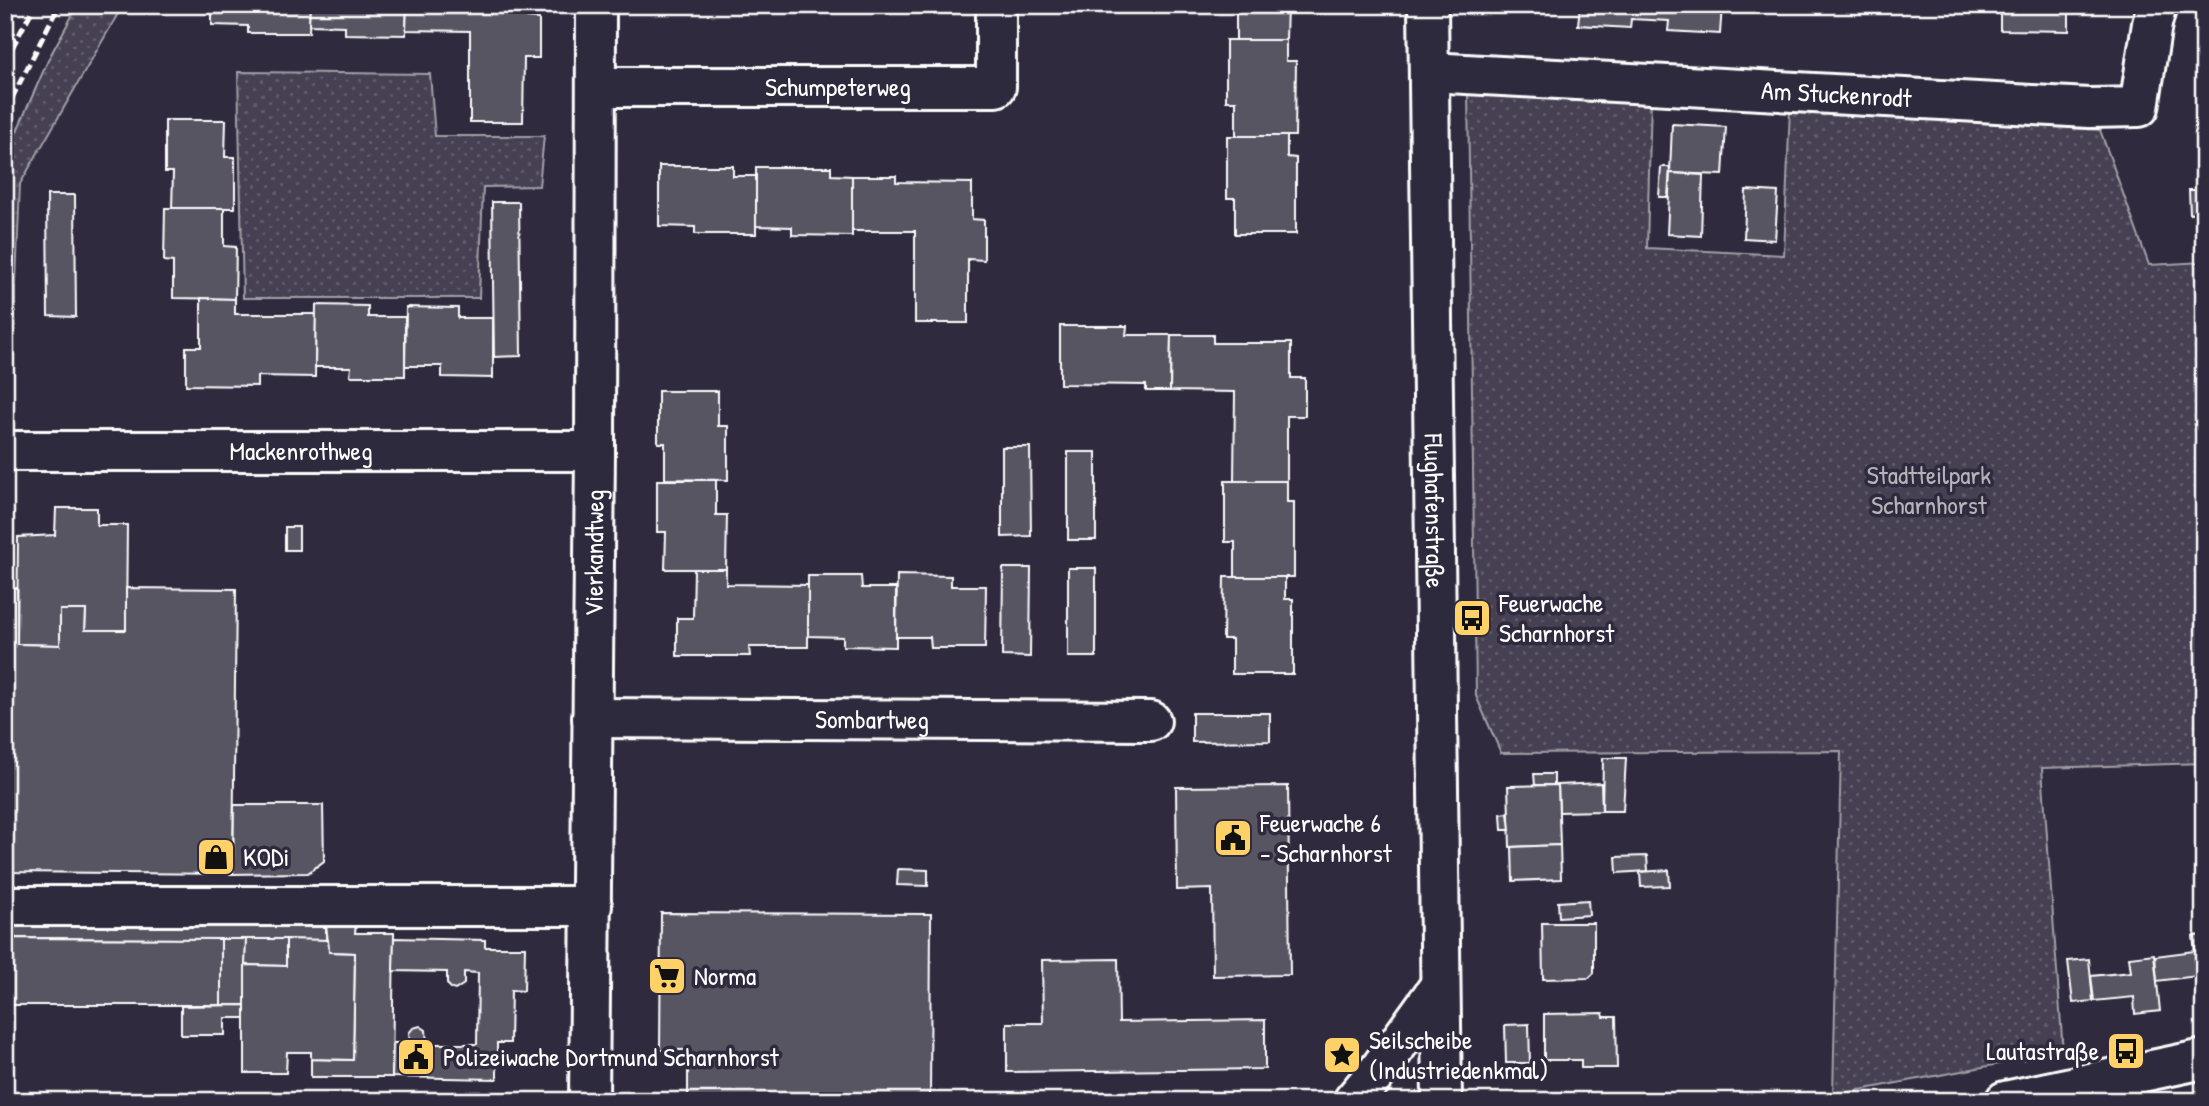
<svg xmlns="http://www.w3.org/2000/svg" width="2209" height="1106" viewBox="0 0 2209 1106" font-family="'Patrick Hand',sans-serif">
  <style>
    .grass { fill: url(#grass-dots); stroke: #a2a0a8; stroke-width: 2 }
    .building { fill: #595564; stroke: #fff; stroke-width: 2 }
    .lines { fill: none; stroke-linecap: round; stroke-linejoin: round }
    .minor-casing { stroke: #fff; stroke-width: 44 }
    .major-casing { stroke: #fff; stroke-width: 44 }
    .minor { stroke: #2f2a3d; stroke-width: 38 }
    .major { stroke: #2f2a3d; stroke-width: 38 }
    .rail { stroke: #fff; stroke-width: 5; stroke-dasharray: 10 5; stroke-linecap: butt }
    .labels { text-anchor: middle; stroke-width: 7; stroke-linejoin: round; paint-order: stroke }
    .street-label { font-size: 26px; fill: #fff; stroke: #2f2a3d }
    .park-label { font-size: 26px; fill: #b5b3ba; stroke: #2f2a3d }
    .poi-label { font-size: 26px; fill: #fff; stroke: #2f2a3d; text-anchor: start }
  </style>
  <defs>
    <pattern id="grass-dots" width="8" height="8" patternUnits="userSpaceOnUse" patternTransform="scale(1.75)"><rect width="8" height="8" fill="#464152"/><path d="M2 2h.1M6 6h.1" fill="none" stroke="#625e6c" stroke-width="1.8" stroke-linecap="round"/></pattern>
  </defs>
  <rect width="100%" height="100%" fill="#2f2a3d"/>
  <filter id="ink" filterUnits="userSpaceOnUse"><feTurbulence type="fractalNoise" baseFrequency=".0143" numOctaves="2"/><feDisplacementMap in="SourceGraphic" scale="14" xChannelSelector="R" yChannelSelector="G"/><feConvolveMatrix kernelMatrix="1 2 1 2 8 2 1 2 1" color-interpolation-filters="sRGB"/></filter>
  <g filter="url(#ink)">
    <g class="grass">
      <polygon points="78,5 123,5 20,184 11,407 5,407 5,158 50,56"/>
      <polygon points="238,72 430,74 435,136 544,136 539,186 483,187 479,298 243,298"/>
      <polygon points="1468,91 1651,97 1647,248 1784,255 1790,107 2100,130 2149,265 2204,262 2204,763 2042,768 2063,1052 1833,1095 1841,751 1501,753 1476,696"/>
    </g>
    <g class="building">
      <polygon points="212,5 310,5 309,33 248,33 248,26 212,25"/>
      <polygon points="310,5 407,5 406,35 345,34 345,26 309,25"/>
      <polygon points="407,5 527,5 527,18 539,19 539,58 524,58 523,122 470,122 470,31 406,30"/>
      <polygon points="1236,5 1287,5 1286,40 1236,40"/>
      <polygon points="1580,5 1722,5 1720,34 1668,31 1669,21 1631,19 1630,28 1578,25"/>
      <polygon points="2000,5 2069,5 2069,31 2000,30"/>
      <polygon points="1226,40 1286,40 1286,61 1296,61 1295,136 1236,136 1236,101 1226,101"/>
      <polygon points="2196,56 2204,56 2204,95 2198,95"/>
      <polygon points="165,120 226,120 225,157 235,157 235,208 172,208 173,172 165,172"/>
      <polygon points="1672,124 1726,127 1723,175 1670,173"/>
      <polygon points="1227,136 1287,136 1287,157 1296,158 1296,234 1235,234 1235,198 1227,198"/>
      <polygon points="659,166 733,166 733,176 756,176 756,234 695,234 695,227 659,226"/>
      <polygon points="756,167 831,167 831,175 852,176 852,236 792,235 792,227 756,226"/>
      <polygon points="1661,167 1670,167 1668,197 1659,197"/>
      <polygon points="2200,170 2204,170 2204,232 2196,232 2195,213 2190,214 2189,190 2201,190"/>
      <polygon points="1670,173 1703,175 1701,236 1667,234"/>
      <polygon points="852,176 896,176 896,182 972,183 972,219 984,220 984,260 968,259 968,323 915,323 915,231 852,231"/>
      <polygon points="1746,190 1778,192 1775,240 1744,238"/>
      <polygon points="47,195 75,195 76,317 48,316"/>
      <polygon points="492,202 519,202 521,356 494,357"/>
      <polygon points="165,208 224,208 224,246 236,247 235,299 173,298 173,262 164,261"/>
      <polygon points="201,298 235,299 235,314 316,314 315,377 257,376 257,386 186,385 186,347 201,347"/>
      <polygon points="316,305 368,306 368,317 405,317 405,376 350,376 351,367 315,367"/>
      <polygon points="406,307 458,308 458,318 493,318 493,378 442,377 442,366 405,366"/>
      <polygon points="1060,326 1127,326 1126,335 1171,335 1170,391 1146,391 1146,385 1060,384"/>
      <polygon points="1171,335 1213,335 1213,343 1291,343 1291,378 1305,378 1305,416 1287,416 1287,481 1234,481 1235,392 1170,391"/>
      <polygon points="658,391 718,391 718,426 728,426 728,480 665,479 665,443 658,443"/>
      <polygon points="1002,447 1030,447 1031,536 1002,537"/>
      <rect x="1068" y="452" width="28" height="88"/>
      <polygon points="657,480 716,480 716,515 727,515 726,569 665,569 666,532 657,532"/>
      <polygon points="1225,481 1287,481 1287,502 1294,502 1294,577 1235,577 1235,542 1225,542"/>
      <polygon points="56,508 97,508 97,525 127,525 126,630 85,630 86,610 60,610 60,645 17,644 18,537 55,535"/>
      <rect x="285" y="527" width="14" height="23"/>
      <polygon points="1003,568 1031,568 1030,657 1002,656"/>
      <rect x="1068" y="568" width="28" height="89"/>
      <polygon points="694,569 726,569 726,584 808,585 808,647 749,647 750,656 677,656 677,618 693,618"/>
      <polygon points="897,575 951,576 951,586 986,586 985,648 931,648 930,637 896,637"/>
      <polygon points="808,576 861,576 862,588 896,588 896,647 843,646 843,637 808,636"/>
      <polygon points="1224,577 1285,577 1285,599 1293,599 1293,674 1232,674 1232,639 1223,639"/>
      <polygon points="5,588 17,588 17,644 60,645 60,610 86,610 85,630 126,630 126,588 236,589 233,874 5,872"/>
      <polygon points="1192,713 1270,713 1270,741 1192,742"/>
      <polygon points="1603,758 1626,758 1623,811 1602,811"/>
      <polygon points="1534,774 1554,774 1554,785 1535,785"/>
      <polygon points="1601,783 1602,811 1559,812 1558,785"/>
      <polygon points="1558,785 1560,845 1510,847 1508,786"/>
      <polygon points="1288,786 1290,975 1213,976 1212,889 1177,890 1176,787"/>
      <polygon points="234,805 323,805 324,861 308,873 233,874"/>
      <polygon points="1508,813 1510,830 1502,830 1501,814"/>
      <polygon points="1560,845 1561,879 1513,881 1512,847"/>
      <polygon points="1647,856 1648,871 1617,873 1616,857"/>
      <polygon points="898,869 928,870 928,886 897,885"/>
      <polygon points="1669,870 1670,886 1641,887 1640,872"/>
      <polygon points="1588,900 1589,915 1559,917 1558,902"/>
      <polygon points="661,913 931,914 930,1101 688,1101 688,1050 660,1050"/>
      <polygon points="1542,923 1594,923 1594,973 1589,978 1543,979"/>
      <polygon points="326,924 356,925 355,933 394,933 392,1077 311,1077 311,1059 353,1060 355,953 329,952"/>
      <polygon points="5,926 326,927 326,940 5,938"/>
      <polygon points="2204,935 2204,993 2199,994 2197,976 2157,981 2155,956 2195,951 2193,936"/>
      <polygon points="5,938 221,939 221,1005 5,1005"/>
      <polygon points="394,938 485,940 485,947 525,947 524,991 511,990 510,1043 497,1043 497,1079 392,1077 393,1043 410,1043 409,1033 413,1028 420,1026 426,1030 427,1044 477,1044 478,973 464,972 464,984 455,990 452,989 447,984 447,972 393,971"/>
      <polygon points="221,939 246,939 245,1005 221,1005"/>
      <polygon points="246,939 286,939 286,966 245,965"/>
      <polygon points="286,939 328,940 329,952 355,953 353,1060 311,1059 311,1052 287,1052 286,1073 245,1073 245,965 286,966"/>
      <polygon points="2154,954 2160,1011 2135,1014 2134,997 2094,1001 2091,976 2131,972 2129,957"/>
      <polygon points="1118,959 1119,1022 1265,1020 1265,1069 1007,1072 1007,1023 1043,1023 1042,960"/>
      <polygon points="2089,959 2093,1001 2073,1003 2068,961"/>
      <polygon points="245,1005 245,1018 225,1018 225,1035 181,1035 181,1006"/>
      <polygon points="1603,1013 1604,1017 1616,1017 1617,1068 1581,1068 1581,1060 1544,1060 1544,1014"/>
      <polygon points="1529,1024 1530,1063 1506,1063 1505,1025"/>
    </g>
    <g class="lines">
      <defs>
        <g id="minor">
          <path id="s1" d="M1429 72 2089 108 2139 107 2152 24 2157 5"/>
          <path id="s2" d="M596 87H996V5"/>
          <path id="s3" d="M5 451H595"/>
          <path id="s4" d="M592 718 1151 721"/>
          <polyline points="5,906 592,906"/>
          <path id="s5" d="M589 1101 595 451 596 5"/>
          <polyline points="2005,1101 2204,1059"/>
        </g>
        <g id="major">
          <path id="s6" d="M1428 5 1442 1101"/>
          <polyline points="1353,1101 1379,1070 1439,987"/>
        </g>
      </defs>
      <use href="#minor" class="minor-casing"/>
      <use href="#major" class="major-casing"/>
      <use href="#minor" class="minor"/>
      <use href="#major" class="major"/>
      <g class="rail">
        <polyline points="5,61 35,5"/>
        <polyline points="5,112 59,5"/>
      </g>
    </g>
  </g>
  <defs>
    <symbol id="bus-square" viewBox="-11 -11 22 22"><rect x="-9" y="-9" width="18" height="18" rx="4" fill="#ffd166" stroke="#2f2a3d"/><path d="M-5-6H5V4H4V6H2V4H-2V6H-4V4H-5ZM-3.5-4V0h7V-4ZM-3.5 1.2v1.5H-2V1.2ZM2 1.2v1.5H3.5V1.2Z" fill="#111"/></symbol>
    <symbol id="civic-square" viewBox="-11 -11 22 22"><rect x="-9" y="-9" width="18" height="18" rx="4" fill="#ffd166" stroke="#2f2a3d"/><path d="M-.6-6.5H3V-4.5H.6V-3L4-1V1h2V6H-6V1h2V-1L-.6-3ZM-1.2 2.5V6h2.4V2.5Z" fill="#111"/></symbol>
    <symbol id="shop-square" viewBox="-11 -11 22 22"><rect x="-9" y="-9" width="18" height="18" rx="4" fill="#ffd166" stroke="#2f2a3d"/><path d="M-5-2.5h2.3a2.7 3.5 0 0 1 5.4 0H5L5.5 6h-11ZM-1.5-2.5h3a1.5 2.3 0 0 0-3 0Z" fill="#111"/></symbol>
    <symbol id="supermarket-square" viewBox="-11 -11 22 22"><rect x="-9" y="-9" width="18" height="18" rx="4" fill="#ffd166" stroke="#2f2a3d"/><path d="M-6-5.5h2.5l.6 2H6L4.5 2H-2.5L-4.4-4H-6ZM-1.5 3.2a1.3 1.3 0 1 0 .1 0ZM3 3.2a1.3 1.3 0 1 0 .1 0Z" fill="#111"/></symbol>
    <symbol id="sight-square" viewBox="-11 -11 22 22"><rect x="-9" y="-9" width="18" height="18" rx="4" fill="#ffd166" stroke="#2f2a3d"/><path d="M0-6L1.8-2.2L6-1.7L2.9 1.2L3.7 5.4L0 3.3L-3.7 5.4L-2.9 1.2L-6-1.7L-1.8-2.2Z" fill="#111"/></symbol>
  </defs>
  <g fill-rule="evenodd">
    <use href="#bus-square" x="1450" y="596" width="44" height="44"/>
    <use href="#civic-square" x="1211" y="816" width="44" height="44"/>
    <use href="#shop-square" x="194" y="835" width="44" height="44"/>
    <use href="#supermarket-square" x="645" y="954" width="44" height="44"/>
    <use href="#bus-square" x="2104" y="1029" width="44" height="44"/>
    <use href="#sight-square" x="1320" y="1033" width="44" height="44"/>
    <use href="#civic-square" x="394" y="1035" width="44" height="44"/>
  </g>
  <g class="labels">
    <g class="street-label">
      <text dy="9" stroke="none"><textPath href="#s2" startOffset="242">Schumpeterweg</textPath></text>
      <text dy="9" stroke="none"><textPath href="#s1" startOffset="408">Am Stuckenrodt</textPath></text>
      <text dy="9" stroke="none"><textPath href="#s3" startOffset="296">Mackenrothweg</textPath></text>
      <text dy="9" stroke="none"><textPath href="#s6" startOffset="506">Flughafenstraße</textPath></text>
      <text dy="9" stroke="none"><textPath href="#s5" startOffset="548">Vierkandtweg</textPath></text>
      <text dy="9" stroke="none"><textPath href="#s4" startOffset="280">Sombartweg</textPath></text>
    </g>
    <g class="park-label">
      <text x="1929" y="484">Stadtteilpark<tspan x="1929" dy="30">Scharnhorst</tspan></text>
    </g>
    <g class="poi-label">
      <text x="1499" y="612">Feuerwache<tspan x="1499" dy="30">Scharnhorst</tspan></text>
      <text x="1260" y="832">Feuerwache 6<tspan x="1260" dy="30">- Scharnhorst</tspan></text>
      <text x="243" y="866">KODi</text>
      <text x="694" y="985">Norma</text>
      <text x="1369" y="1049">Seilscheibe<tspan x="1369" dy="30">(Industriedenkmal)</tspan></text>
      <text x="2099" y="1060" text-anchor="end">Lautastraße</text>
      <text x="443" y="1066">Polizeiwache Dortmund Scharnhorst</text>
    </g>
  </g>
  <rect width="2209" height="1106" fill="none" stroke="#2f2a3d" stroke-width="28"/>
  <rect x="14" y="14" width="2181" height="1078" fill="none" stroke="#fff" stroke-width="2.5" filter="url(#ink)"/>
</svg>
